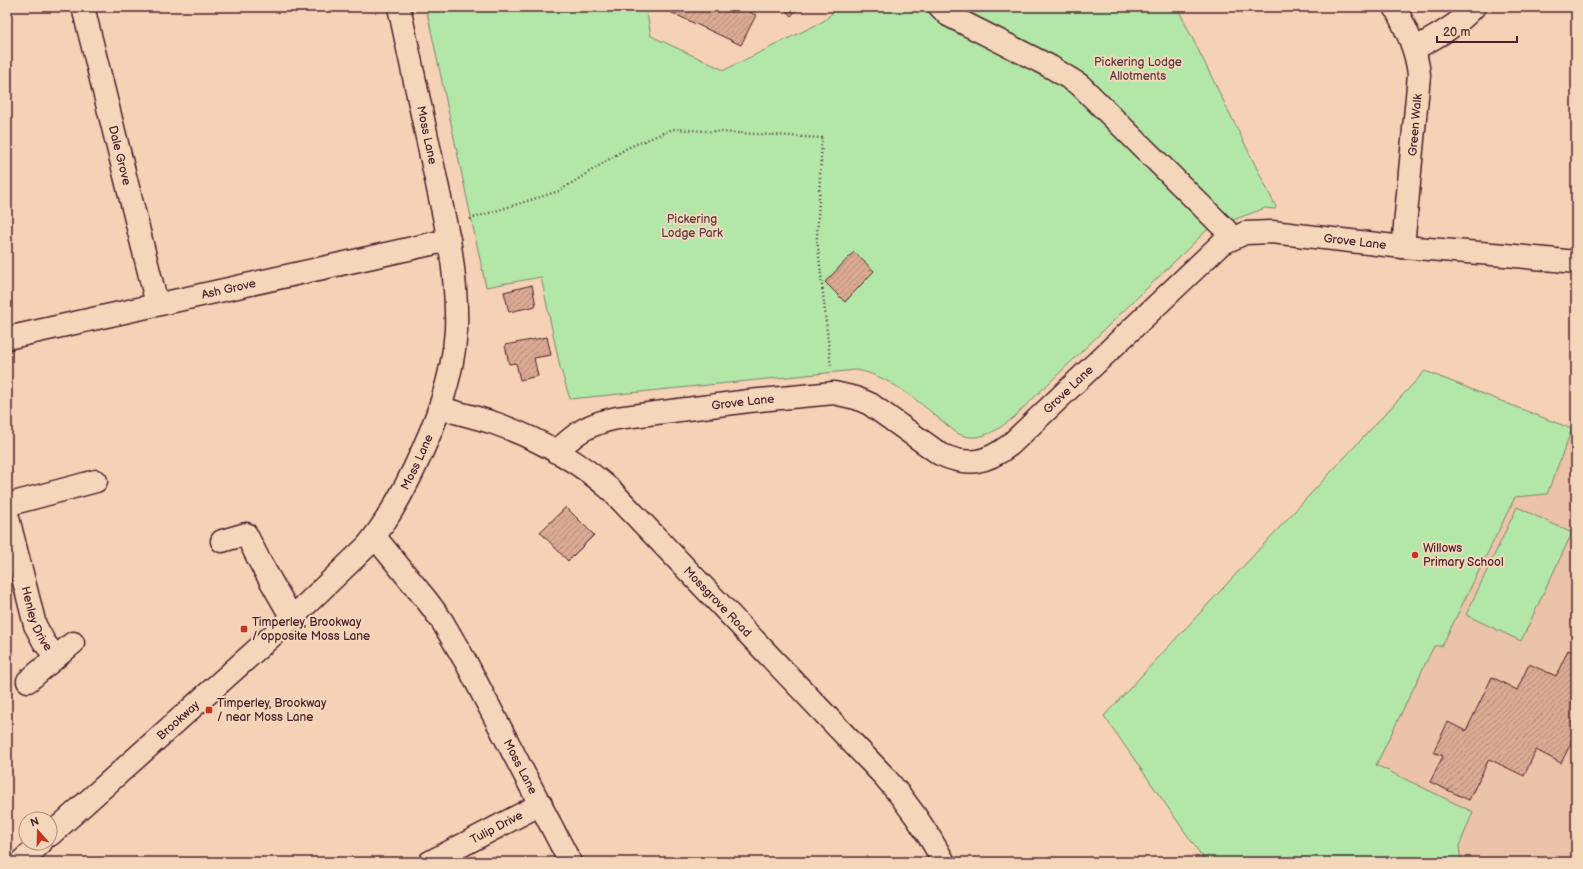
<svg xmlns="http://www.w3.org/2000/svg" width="1583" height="869" viewBox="0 0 1583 869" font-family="'Balsamiq Sans',sans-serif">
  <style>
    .built { fill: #eac3a8 }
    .green { fill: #b3e7a8; stroke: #7e836a }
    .building { fill: url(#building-hatch); stroke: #4a1f2b }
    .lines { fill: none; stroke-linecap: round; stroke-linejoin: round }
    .minor-casing { stroke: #4a1f2b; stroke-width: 25 }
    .path { stroke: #4a1f2b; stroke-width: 2.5; stroke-dasharray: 1 3; stroke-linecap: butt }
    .minor { stroke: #f4d7bb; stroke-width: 22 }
    .poi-dot { fill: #c8321e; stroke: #f4d7bb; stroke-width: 1.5 }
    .labels { text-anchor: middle; stroke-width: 4; stroke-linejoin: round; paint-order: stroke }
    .park-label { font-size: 12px; fill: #5a3d3e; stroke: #f4d7bb }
    .street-label { font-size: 12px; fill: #4a1f2b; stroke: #f4d7bb }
    .poi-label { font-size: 12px; fill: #4a1f2b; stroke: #f4d7bb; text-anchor: start }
  </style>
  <defs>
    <pattern id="building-hatch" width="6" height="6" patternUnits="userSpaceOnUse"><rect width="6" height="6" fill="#dbaa93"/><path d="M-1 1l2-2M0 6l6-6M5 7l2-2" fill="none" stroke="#b48a78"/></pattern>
  </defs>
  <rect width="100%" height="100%" fill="#f5d2b5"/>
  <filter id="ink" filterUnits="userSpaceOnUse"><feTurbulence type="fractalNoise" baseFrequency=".025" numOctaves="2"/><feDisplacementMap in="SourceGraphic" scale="8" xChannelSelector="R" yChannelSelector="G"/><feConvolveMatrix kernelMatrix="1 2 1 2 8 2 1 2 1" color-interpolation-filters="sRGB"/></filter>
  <g filter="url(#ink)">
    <polygon class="built" points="1425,371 1576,431 1576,862 1206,862 1104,716"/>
    <g class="green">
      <path d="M426 7H646L651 36 724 70 824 21 838 7H1177L1276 207 1275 209 1265 208 1207 230 1013 418C996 431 978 444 957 433 927 410 894 376 856 370L570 399 560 367 541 277 486 287Z"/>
      <polygon points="1425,371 1572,429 1547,494 1515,497 1442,646 1434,646 1376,765 1473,812 1459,846 1461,862 1206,862 1104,716"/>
      <polygon points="1517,507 1572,533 1521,641 1466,615"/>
    </g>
    <g class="building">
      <polygon points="670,7 740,7 756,15 741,45 668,11"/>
      <polygon points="782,7 800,7 791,16"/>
      <polygon points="854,252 874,271 845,302 825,282"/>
      <polygon points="532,285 536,306 509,312 504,292"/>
      <polygon points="547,337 551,355 534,358 538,376 520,380 516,363 509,364 505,345"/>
      <polygon points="566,507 594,535 568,561 540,532"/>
      <polygon points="1568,650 1576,654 1576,738 1574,737 1561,763 1536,750 1524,776 1489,759 1469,800 1430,782 1443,756 1433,752 1448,722 1466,731 1492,677 1517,690 1529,664 1556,676"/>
      <polygon points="1576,848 1576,862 1569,862"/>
    </g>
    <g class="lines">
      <defs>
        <g id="minor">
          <path id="s1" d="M83 7 157 304"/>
          <polyline points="940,7 948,15 1051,67 1080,85 1233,237"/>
          <path d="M1395 7C1406 29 1417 51 1419 75L1403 247"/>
          <path d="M1414 49C1436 37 1457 26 1474 7"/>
          <path id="s2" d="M7 338 449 240"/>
          <path id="s3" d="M440 408C458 413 476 417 494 423 536 438 577 460 611 490L884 776C908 803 927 831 944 862"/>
          <path id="s4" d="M556 452C577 432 588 424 617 418L749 401 834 393 856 398 870 404 940 454C968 467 986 463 1010 445L1221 244 1245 233 1272 232 1403 247 1505 255 1576 262"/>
          <polyline points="7,506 10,504 96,481"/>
          <path id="s5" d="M7 514 35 625 44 642 56 657"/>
          <path id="s6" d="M375 537 428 602 442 621 467 664 570 862"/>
          <polyline points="222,541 246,534 260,562 292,618"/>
          <polyline points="28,681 73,643"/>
          <path id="s7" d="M50 835 292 618 367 546C386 523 401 496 414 469 435 425 453 379 456 330 457 300 454 270 449 240L399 7"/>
          <polyline points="21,862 41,843"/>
          <path id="s8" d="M430 862 541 804"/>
        </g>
      </defs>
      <use href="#minor" class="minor-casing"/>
      <polyline class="path" points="470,219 559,191 627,148 673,129 822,138 817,238 831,368"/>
      <use href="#minor" class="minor"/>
    </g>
  </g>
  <g class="poi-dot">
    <circle cx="1415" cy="555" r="4"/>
    <rect x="240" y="625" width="8" height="8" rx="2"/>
    <rect x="205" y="706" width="8" height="8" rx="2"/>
  </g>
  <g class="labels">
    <g class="park-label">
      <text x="1138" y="66">Pickering Lodge<tspan x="1138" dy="14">Allotments</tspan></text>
      <text x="692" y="223">Pickering<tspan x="692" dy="14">Lodge Park</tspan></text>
    </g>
    <g class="street-label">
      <text transform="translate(1415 125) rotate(-85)" y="4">Green Walk</text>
      <text transform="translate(427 135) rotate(78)" y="4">Moss Lane</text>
      <text dy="4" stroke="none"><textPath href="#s1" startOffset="153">Dale Grove</textPath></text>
      <text dy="4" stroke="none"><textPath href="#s4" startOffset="917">Grove Lane</textPath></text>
      <text dy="4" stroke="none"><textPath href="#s2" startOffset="227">Ash Grove</textPath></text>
      <text dy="4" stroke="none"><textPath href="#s4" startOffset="569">Grove Lane</textPath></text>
      <text dy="4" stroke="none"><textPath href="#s4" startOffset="198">Grove Lane</textPath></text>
      <text dy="4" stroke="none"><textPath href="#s7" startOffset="527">Moss Lane</textPath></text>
      <text dy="4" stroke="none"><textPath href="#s3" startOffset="346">Mossgrove Road</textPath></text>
      <text dy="4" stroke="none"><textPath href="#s5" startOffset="109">Henley Drive</textPath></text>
      <text dy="4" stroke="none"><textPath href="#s7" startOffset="172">Brookway</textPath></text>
      <text dy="4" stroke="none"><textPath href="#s6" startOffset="273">Moss Lane</textPath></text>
      <text dy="4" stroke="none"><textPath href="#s8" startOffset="75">Tulip Drive</textPath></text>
    </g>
    <g class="poi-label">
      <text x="1423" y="552">Willows<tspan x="1423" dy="14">Primary School</tspan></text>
      <text x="252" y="626">Timperley, Brookway<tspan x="252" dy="14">/ opposite Moss Lane</tspan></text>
      <text x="217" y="707">Timperley, Brookway<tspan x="217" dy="14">/ near Moss Lane</tspan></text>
    </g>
  </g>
  <rect width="1583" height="869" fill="none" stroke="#f4d7bb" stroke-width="24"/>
  <rect x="12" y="12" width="1559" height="845" fill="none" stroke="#4a1f2b" stroke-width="1.5" filter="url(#ink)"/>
  <g transform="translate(38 831) rotate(340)"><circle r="19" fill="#f4d7bb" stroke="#b08d81"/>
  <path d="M0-3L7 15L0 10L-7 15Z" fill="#c8321e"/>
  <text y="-6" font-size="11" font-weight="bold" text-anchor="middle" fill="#4a1f2b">N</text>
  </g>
  <path d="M1437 36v6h80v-6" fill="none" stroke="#4a1f2b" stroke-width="2"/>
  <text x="1443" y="36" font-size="12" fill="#4a1f2b" stroke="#f4d7bb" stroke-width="3" paint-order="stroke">20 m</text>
</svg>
